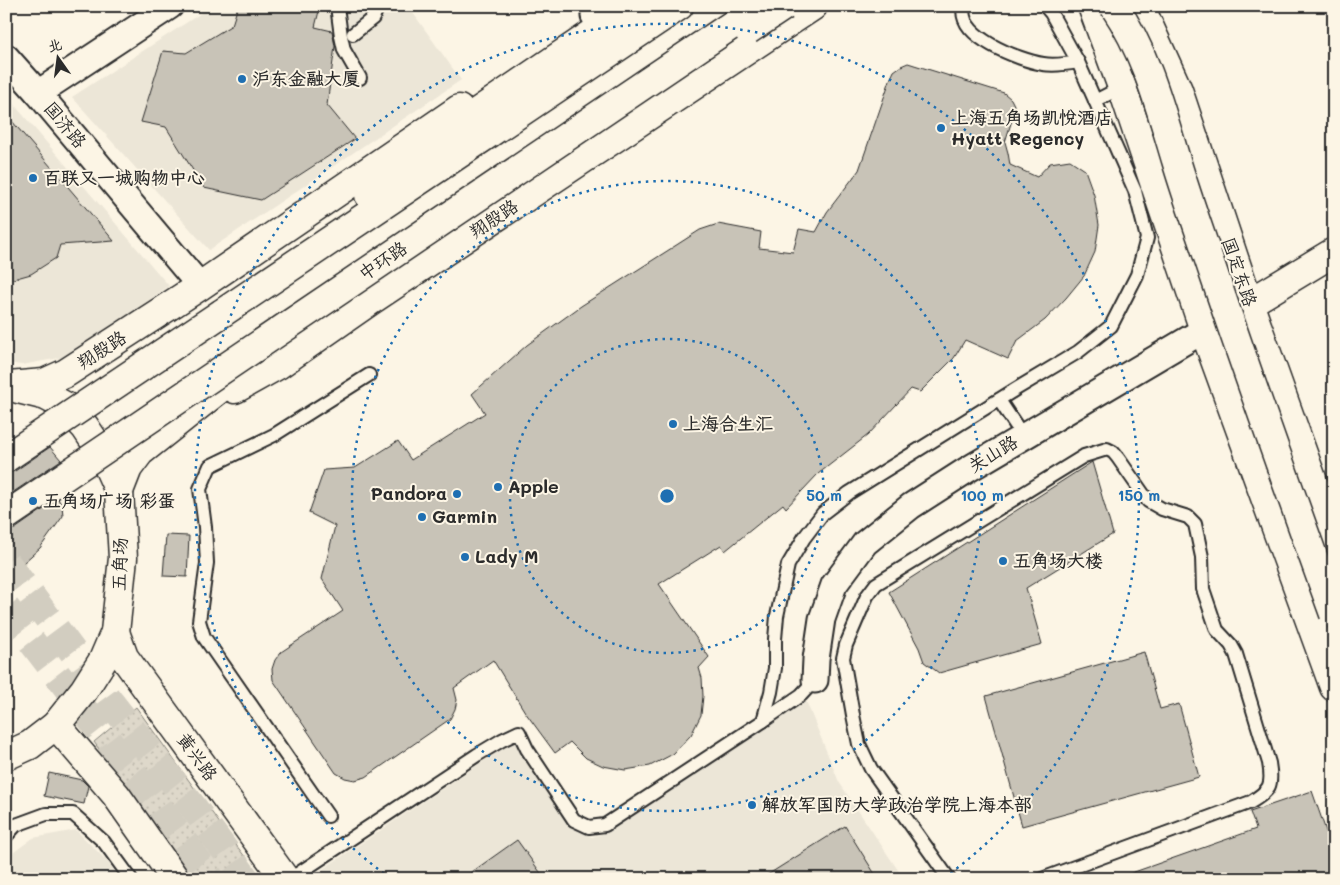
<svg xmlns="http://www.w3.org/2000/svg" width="1340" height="885" viewBox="0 0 1340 885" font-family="Mali,'LXGW WenKai TC',sans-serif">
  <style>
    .built { fill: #ece6d7 }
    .park { fill: url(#park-dots); stroke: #84827a }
    .building { fill: #c8c3b7; stroke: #2b2b2b }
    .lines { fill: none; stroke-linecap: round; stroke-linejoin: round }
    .primary-tunnel { stroke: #d2cdc0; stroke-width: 28; stroke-dasharray: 28 14; stroke-linecap: butt }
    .service-casing { stroke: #2b2b2b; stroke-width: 16 }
    .minor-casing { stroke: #2b2b2b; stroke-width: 29 }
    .tertiary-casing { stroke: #2b2b2b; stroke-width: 31 }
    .primary-casing { stroke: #2b2b2b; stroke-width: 31 }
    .trunk-casing { stroke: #2b2b2b; stroke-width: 31 }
    .service { stroke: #fcf5e5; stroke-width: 12 }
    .minor { stroke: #fcf5e5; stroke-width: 25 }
    .tertiary { stroke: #fcf5e5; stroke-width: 28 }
    .primary { stroke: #fcf5e5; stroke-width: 28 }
    .trunk { stroke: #fcf5e5; stroke-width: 28 }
    .trunk-bridge-casing { stroke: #2b2b2b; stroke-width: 31; stroke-linecap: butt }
    .trunk-bridge { stroke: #fcf5e5; stroke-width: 28 }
    .ring { fill: none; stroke: #1f6fb2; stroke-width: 2.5; stroke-dasharray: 2.5 5 }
    .poi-dot { fill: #1f6fb2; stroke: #fcf5e5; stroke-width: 2 }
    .labels { text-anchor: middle; stroke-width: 4; stroke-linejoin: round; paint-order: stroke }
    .poi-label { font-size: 18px; font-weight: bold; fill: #2b2b2b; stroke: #fcf5e5; text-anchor: start }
    .street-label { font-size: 18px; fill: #2b2b2b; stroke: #fcf5e5 }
    .centre { fill: #1f6fb2; stroke: #fcf5e5; stroke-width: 2.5 }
    .ring-label { font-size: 15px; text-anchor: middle; font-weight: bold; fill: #1f6fb2; stroke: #fcf5e5; stroke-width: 4; stroke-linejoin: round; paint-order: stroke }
  </style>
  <defs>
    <pattern id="park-dots" width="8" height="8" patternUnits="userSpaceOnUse" patternTransform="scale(1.25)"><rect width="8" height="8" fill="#ded8ca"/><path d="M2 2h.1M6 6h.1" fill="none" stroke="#bfbaae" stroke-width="1.8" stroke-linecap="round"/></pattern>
  </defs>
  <rect width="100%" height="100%" fill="#fcf5e5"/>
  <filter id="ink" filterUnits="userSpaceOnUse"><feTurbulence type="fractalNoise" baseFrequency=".02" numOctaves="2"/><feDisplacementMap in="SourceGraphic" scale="10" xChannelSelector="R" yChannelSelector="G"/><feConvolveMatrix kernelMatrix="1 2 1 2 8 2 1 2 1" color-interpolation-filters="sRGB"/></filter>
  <g filter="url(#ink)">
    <g class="built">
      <polygon points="212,6 408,6 461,80 209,250 72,97"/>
      <polygon points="6,95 169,286 70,356 22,365 6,363"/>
      <polygon points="806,701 839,782 904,879 308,879 515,740 571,827 592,837 610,831"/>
      <polygon points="76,830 108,862 119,879 6,879 6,858 33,838"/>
    </g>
    <polygon class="park" points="136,707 223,828 262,879 190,879 94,742"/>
    <g class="building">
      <polygon points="238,6 286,6 319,11 315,27 332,31 335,46 327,105 355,139 261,200 204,188 166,127 141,122 163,51 186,53 232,25"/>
      <polygon points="908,63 1004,93 1011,99 1014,105 1014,114 1005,142 1008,153 1010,165 1037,177 1050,163 1070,160 1085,170 1094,195 1099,225 1095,252 1084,276 1066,298 1045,320 1017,341 1008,359 965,340 954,358 920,392 911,389 868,435 818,474 786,508 783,504 725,551 721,545 659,584 709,657 699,668 702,678 703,696 701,715 691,735 673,754 650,766 625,770 603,766 586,758 570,742 555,753 525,712 493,660 454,688 457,700 455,709 450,719 366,777 355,780 345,778 336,773 273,680 272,669 275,660 281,652 343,611 322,579 335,526 309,513 324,470 355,468 398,441 411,460 485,413 472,394 527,345 581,306 700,230 718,224 761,232 759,248 793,252 799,229 816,232 827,212 859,170 890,80 894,71 901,66"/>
      <polygon points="6,114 114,241 60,245 56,258 31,274 6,281"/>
      <polygon points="50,447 61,460 6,497 6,474 15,471"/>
      <polygon points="1092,462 1113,534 1026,588 1042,644 939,673 924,662 919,648 889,592"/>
      <polygon points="58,499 62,505 63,516 40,548 6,578 6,531 15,529"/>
      <polygon points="166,535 189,536 187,577 163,576"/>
      <polygon points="1144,652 1160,709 1179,704 1199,777 1022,826 986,696"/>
      <polygon points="49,773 82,780 88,786 84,804 44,796"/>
      <polygon points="1312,791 1334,854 1334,879 1123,879 1123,876 1256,829 1250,812"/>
      <polygon points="845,826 878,879 761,879"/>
      <polygon points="517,840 545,879 462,879"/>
    </g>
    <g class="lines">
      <g class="primary-tunnel">
        <polyline points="6,562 111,703 194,808 246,879"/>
        <polyline points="6,608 155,802 211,879"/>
      </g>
      <defs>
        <g id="service">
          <polyline points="337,6 341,36 344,50 360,78"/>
          <path d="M964 6C956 37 1020 60 1043 64 1055 66 1067 64 1078 62"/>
          <polyline points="353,34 373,18 378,6"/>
          <polyline points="1095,101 1122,87"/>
          <polyline points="999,400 1023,436"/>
          <polyline points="763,721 801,695 815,680"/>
          <polyline points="328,816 204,637 199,621 207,563 205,527 200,489 210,466 274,435 369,375"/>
          <polyline points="6,836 16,825 46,814 73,814 104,842 131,879"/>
          <polyline points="290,879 477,755 502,740 519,732 527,749 574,820 589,827 605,825 763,721 771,692 775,668 775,639 777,616 788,565 804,538 823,513 849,493 1016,389 1078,352 1111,326 1137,275 1147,238 1135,191 1078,62 1051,13 1045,6"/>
          <path d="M949 879 871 769 859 744 853 715 843 658 846 645 867 596 876 584 1084 456 1107 449 1113 452 1118 458 1148 501 1162 509 1188 517 1195 524 1202 557 1203 589 1217 630 1231 645 1236 654 1269 763C1273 786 1270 790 1251 802L1042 879"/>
        </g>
        <g id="minor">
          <polyline points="594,16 595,6"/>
          <polyline points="6,57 38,93 200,286"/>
          <polyline points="38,93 170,6"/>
          <polyline points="815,680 816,659 822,619 834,585 865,543 911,506 967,470 1204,330"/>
        </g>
        <g id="tertiary">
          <polyline points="1092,6 1122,87 1204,330 1334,687"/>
          <polyline points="1140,6 1178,90 1249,303 1334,540"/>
          <polyline points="1233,313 1334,252"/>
        </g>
        <g id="primary">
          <polyline points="9,386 44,383 66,373 200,286 459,109"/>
          <polyline points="235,389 278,365 370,301 813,6"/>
          <polyline points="119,491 128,468 140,452 248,366"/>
          <polyline points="115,632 124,657 285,879"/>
          <polyline points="56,725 116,795 175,879"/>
          <polyline points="6,756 30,745 56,725 84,690 103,660 115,632 123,558 119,491 101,451 85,427 65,406 46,396 18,389"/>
        </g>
        <g id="trunk">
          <polyline points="369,195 445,134 633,6"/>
          <polyline points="222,313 679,6"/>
        </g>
      </defs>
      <use href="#service" class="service-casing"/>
      <use href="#minor" class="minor-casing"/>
      <use href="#tertiary" class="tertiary-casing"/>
      <use href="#primary" class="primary-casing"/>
      <use href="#trunk" class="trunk-casing"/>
      <use href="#service" class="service"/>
      <use href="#minor" class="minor"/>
      <use href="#tertiary" class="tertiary"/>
      <use href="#primary" class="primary"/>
      <use href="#trunk" class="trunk"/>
      <defs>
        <g id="trunk-bridge">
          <path d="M1114 6C1146 53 1160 107 1176 160 1184 187 1193 213 1202 239 1244 365 1289 490 1334 614"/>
          <polyline points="748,30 784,6"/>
          <polyline points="6,458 222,313"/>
          <polyline points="6,516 760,6"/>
        </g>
      </defs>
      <use href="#trunk-bridge" class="trunk-bridge-casing"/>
      <use href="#trunk-bridge" class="trunk-bridge"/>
    </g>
  </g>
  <g class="ring">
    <circle cx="667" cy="496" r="157"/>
    <circle cx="667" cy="496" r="315"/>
    <path d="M390 878A472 472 0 1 1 944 878"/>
  </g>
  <g class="poi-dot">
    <circle cx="242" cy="79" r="5"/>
    <circle cx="941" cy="128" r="5"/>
    <circle cx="33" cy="178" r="5"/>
    <circle cx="673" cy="424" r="5"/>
    <circle cx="498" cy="487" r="5"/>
    <circle cx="457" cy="494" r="5"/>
    <circle cx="33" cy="501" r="5"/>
    <circle cx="422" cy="517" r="5"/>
    <circle cx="465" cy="557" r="5"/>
    <circle cx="1003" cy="561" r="5"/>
    <circle cx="752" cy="805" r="5"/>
  </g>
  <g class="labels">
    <g class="poi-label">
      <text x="252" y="85">沪东金融大厦</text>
      <text x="951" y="124">上海五角场凯悦酒店<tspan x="951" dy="21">Hyatt Regency</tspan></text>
      <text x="43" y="184">百联又一城购物中心</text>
      <text x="683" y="430">上海合生汇</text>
      <text x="508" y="493">Apple</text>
      <text x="447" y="500" text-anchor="end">Pandora</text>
      <text x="43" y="507">五角场广场 彩蛋</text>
      <text x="432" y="523">Garmin</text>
      <text x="475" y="563">Lady M</text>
      <text x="1013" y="567">五角场大楼</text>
      <text x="762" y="811">解放军国防大学政治学院上海本部</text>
    </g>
    <g class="street-label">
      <text transform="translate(65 125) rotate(50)" y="6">国济路</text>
      <text transform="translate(494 219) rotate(-34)" y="6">翔殷路</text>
      <text transform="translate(383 261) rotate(-34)" y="6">中环路</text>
      <text transform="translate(1239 272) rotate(71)" y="6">国定东路</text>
      <text transform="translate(102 350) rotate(-33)" y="6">翔殷路</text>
      <text transform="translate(993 454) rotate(-31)" y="6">关山路</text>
      <text transform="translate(120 564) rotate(-88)" y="6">五角场</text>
      <text transform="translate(197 757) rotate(54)" y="6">黄兴路</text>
    </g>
  </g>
  <circle cx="667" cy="496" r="8" class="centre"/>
  <g class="ring-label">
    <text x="824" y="501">50 m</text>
    <text x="982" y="501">100 m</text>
    <text x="1139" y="501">150 m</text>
  </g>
  <rect width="1340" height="885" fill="none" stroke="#fcf5e5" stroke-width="25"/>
  <rect x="12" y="12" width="1315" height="860" fill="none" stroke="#2b2b2b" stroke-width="2" filter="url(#ink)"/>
  <g transform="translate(58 58) rotate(346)" stroke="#fcf5e5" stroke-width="4" paint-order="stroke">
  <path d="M0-4L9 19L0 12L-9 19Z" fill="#2b2b2b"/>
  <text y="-8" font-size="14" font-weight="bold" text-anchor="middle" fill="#2b2b2b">北</text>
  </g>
</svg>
